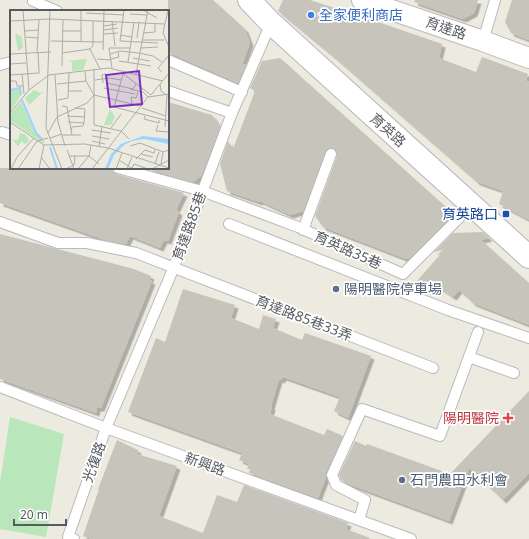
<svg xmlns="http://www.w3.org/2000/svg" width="529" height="539" viewBox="0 0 529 539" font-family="'Noto Sans','Noto Sans TC',sans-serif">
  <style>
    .green { fill: #b9e6ba }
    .building { fill: #c7c4bc; filter: url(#shadow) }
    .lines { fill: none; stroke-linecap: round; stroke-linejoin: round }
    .lane-casing { stroke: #b7babf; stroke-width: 12 }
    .street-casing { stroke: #b7babf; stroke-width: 22 }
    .secondary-casing { stroke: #b5b9bf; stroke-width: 24 }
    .lane { stroke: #fff; stroke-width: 10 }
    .street { stroke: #fff; stroke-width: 20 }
    .secondary { stroke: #fff; stroke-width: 22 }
    .shop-dot { fill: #3f7fe0; stroke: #fff; stroke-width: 1.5 }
    .transit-dot { fill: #1a4fb4; stroke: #fff; stroke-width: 1.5 }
    .service-dot { fill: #5c6f8a; stroke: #fff; stroke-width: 1.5 }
    .health-dot { fill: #e0444e; stroke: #fff; stroke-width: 1.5 }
    .labels { text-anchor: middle; stroke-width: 3.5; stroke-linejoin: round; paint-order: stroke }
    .shop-label { font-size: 14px; fill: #366cbe; stroke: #fff; text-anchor: start }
    .street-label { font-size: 14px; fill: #585c61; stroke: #fff }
    .transit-label { font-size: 14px; fill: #164399; stroke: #fff; text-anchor: end }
    .service-label { font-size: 14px; fill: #4e5e75; stroke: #fff; text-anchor: start }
    .health-label { font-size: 14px; fill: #be3a42; stroke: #fff; text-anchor: end }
    .inset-river { fill: none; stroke: #9dd3ff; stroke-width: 2 }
    .inset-road { fill: none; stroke: #adada9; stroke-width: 1 }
    .view { fill: #7b2cbf; fill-opacity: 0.15; stroke: #7b2cbf; stroke-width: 2 }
    .inset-edge { fill: none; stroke: #585c61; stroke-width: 2 }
  </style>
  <defs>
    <filter id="shadow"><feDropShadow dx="3.5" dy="3.5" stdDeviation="0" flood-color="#0004"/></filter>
  </defs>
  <rect width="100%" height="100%" fill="#edeadf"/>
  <polygon class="green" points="10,417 64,434 46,537 0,529 0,483"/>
  <g class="building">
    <polygon points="168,0 213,0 245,29 250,43 242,65 246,64 238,83 168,52"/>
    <polygon points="283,0 310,0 387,25 442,44 439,58 476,72 482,57 528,74 526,81 529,82 529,220 499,204 503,191 477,182 335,58 278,11"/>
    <polygon points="415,0 478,0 474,13 463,19 414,2"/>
    <polygon points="512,0 529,0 529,40 511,33 505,22"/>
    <polygon points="280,58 447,208 448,220 410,258 406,259 323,227 315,216 337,156 336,150 333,148 327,149 325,152 303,211 290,215 260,201 259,202 227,191 220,164 228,141 233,149 255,91 250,88 262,61"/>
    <polygon points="168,102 212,115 220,127 201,176 193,182 143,168 168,168"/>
    <polygon points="0,168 112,168 113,172 116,174 184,193 176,210 179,212 168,241 164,240 160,248 130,236 126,244 108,241 0,203"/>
    <polygon points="483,232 489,238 481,240 529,283 529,325 473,303 459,290 453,297 441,289 417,281 445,249 434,252 453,233"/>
    <polygon points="0,234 134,269 151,276 149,280 152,281 101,408 97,408 96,413 0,379"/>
    <polygon points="183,289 235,305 231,318 259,329 263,315 276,319 273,328 302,340 305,333 371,356 348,418 334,411 340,397 283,377 281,380 279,379 271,406 272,407 270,414 324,435 327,429 343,436 326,472 326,477 318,498 249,473 250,469 247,469 249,464 239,460 242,453 128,412 156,338 165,342"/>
    <polygon points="529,391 529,473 503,500 469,468 449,521 351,485 341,480 339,475 355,441 366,446 367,444 450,474"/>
    <polygon points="117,440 138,450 137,454 177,466 159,516 203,533 217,495 237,502 244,485 348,523 346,529 370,538 369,539 92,539 83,536 99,489 98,489"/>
  </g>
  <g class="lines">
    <defs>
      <g id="lane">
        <polyline points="33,1 57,11"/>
        <polyline points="483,41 495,0"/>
        <polyline points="168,60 242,92"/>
        <polyline points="0,65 11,62"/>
        <polyline points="168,91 232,113"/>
        <polyline points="2,132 11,135"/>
        <polyline points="118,168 202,191 298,227 403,274 472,205"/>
        <polyline points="0,222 58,243 87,243 136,253 433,368"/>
        <polyline points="229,224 448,310 529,338"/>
        <polyline points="303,230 331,154"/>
        <polyline points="469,357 514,373"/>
        <polyline points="0,387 106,428 411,539"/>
        <polyline points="359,520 365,500 336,485 332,475 362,409 440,436 478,332"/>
        <polyline points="74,539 68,537 106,428 174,267 232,113 271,23"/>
      </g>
      <polyline id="street" points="362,0 483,41 529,58"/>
      <polyline id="secondary" points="249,0 271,23 529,257"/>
    </defs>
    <use href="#lane" class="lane-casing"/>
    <use href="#street" class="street-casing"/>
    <use href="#secondary" class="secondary-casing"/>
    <use href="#lane" class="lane"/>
    <use href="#street" class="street"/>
    <use href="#secondary" class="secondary"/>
  </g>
  <circle class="shop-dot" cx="311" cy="15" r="4"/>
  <rect class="transit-dot" x="502" y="210" width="8" height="8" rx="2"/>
  <g class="service-dot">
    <circle cx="336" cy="289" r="4"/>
    <circle cx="402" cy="480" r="4"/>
  </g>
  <path class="health-dot" d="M506 412h4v4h4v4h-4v4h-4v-4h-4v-4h4z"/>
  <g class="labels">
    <g class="shop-label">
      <text x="319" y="20">全家便利商店</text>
    </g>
    <g class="street-label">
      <text transform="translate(446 28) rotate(19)" y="5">育達路</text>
      <text transform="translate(388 130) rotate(42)" y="5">育英路</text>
      <text transform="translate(189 226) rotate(-70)" y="5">育達路85巷</text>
      <text transform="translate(348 250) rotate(24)" y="5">育英路35巷</text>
      <text transform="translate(304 318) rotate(21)" y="5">育達路85巷33弄</text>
      <text transform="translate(94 462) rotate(-70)" y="5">光復路</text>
      <text transform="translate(205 464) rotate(20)" y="5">新興路</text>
    </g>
    <g class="transit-label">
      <text x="498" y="219">育英路口</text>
    </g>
    <g class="service-label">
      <text x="344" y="294">陽明醫院停車場</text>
      <text x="410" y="485">石門農田水利會</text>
    </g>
    <g class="health-label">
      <text x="499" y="423">陽明醫院</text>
    </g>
  </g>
  <g transform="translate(10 10)">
    <rect width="159" height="159" fill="#edeadf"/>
    <path d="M5 23 12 27 13 38 8 41ZM77 49 73 60 62 61V52L58 51ZM24 80 30 83 34 81 19 95 15 88ZM100 99 105 107 101 115H94Z" fill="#b9e6ba"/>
    <path d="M6 78 11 79V85L0 102V80ZM11 92 25 123 35 132 33 133 0 110V105ZM10 123 16 125 19 131 15 134 12 131 8 136 9 138 3 130H8Z" fill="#b9e6ba"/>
    <path d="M133 126 159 129V134L134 129 122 131 114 135 104 145 98 159H95L101 144 111 134Z" fill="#9dd3ff"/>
    <path class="inset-river" d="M0 80 10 78 11 85M12 90 26 123 32 129M40 137 47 159"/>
    <path class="inset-road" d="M13 0 19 80M40 0 36 118 52 159M114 0 110 31 148 33M133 0 147 8M158 0 153 23 159 37M76 3 114 5M120 4 137 5M0 11 40 9 155 14M102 11 105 36M94 16 107 14M94 20 108 18M15 21 28 20M52 21H71M133 23 145 22V14M94 24 108 23M110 25 122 27M15 27 28 28M127 28 129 12M132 30H154M41 31 93 32M71 32V0M131 38 148 37M80 39 83 36V11M93 40 94 0M27 42 29 10M52 43 80 39 90 59M0 44 41 42M100 44 110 41 129 43 143 46 152 52M123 48 140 51M87 49 101 50M101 49 109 47 108 42M109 51 141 56M118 52 124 12M0 54 16 53M52 56 53 10M102 58 99 38H120M84 59V115L111 121 119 129M75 61 76 71 84 85M152 62 148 58 159 45M112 63 141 85 159 63M12 64 14 84M113 64 104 97 159 111M126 64 138 0M0 65 29 63 28 42M45 65 48 112 55 136M85 70 99 68 111 70M0 71H6L7 76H13M93 73 92 65 96 64M97 73 123 79 126 74M47 74 76 71M150 74 151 81 155 84M94 78 125 84M120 79 133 82 138 87M58 81H72M48 90 58 88 59 63M122 94 121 87 126 88 128 82M52 96 57 97 62 125M65 98 75 99 74 113M132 98 156 106M0 103 19 80 39 65 99 58 153 71M57 106 75 107M135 106 134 109 149 113V110M0 112 34 135 75 134 98 138 159 158M58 112 74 113M148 115 146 121 159 122M155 117 157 84M101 118 111 104M61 120 62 117 73 116 74 113M82 120 101 123M38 123 47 107 77 93 84 85 131 96M52 125H71M82 126 99 129M40 128 52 124M82 131 95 134M120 136 130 133 153 142 159 140M89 137 92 116M57 140 64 159M131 144 143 147M59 146H79M79 146 89 154M7 147 24 128M31 147 40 159M126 149 135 140 144 143 145 140M109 150 123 159M145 154 149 142M151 154 153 142M122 158 124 154 138 159M1 159 7 147M8 159 27 131 38 128M29 159 34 135M56 159 64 155 65 146M68 159 79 146 81 135M82 159 138 87 159 84M106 159 112 143M117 159 122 147M142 159 159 150"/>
    <path class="view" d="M129 61 132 94 100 97 96 65Z"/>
    <rect width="159" height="159" class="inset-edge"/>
  </g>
  <path d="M14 519v6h52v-6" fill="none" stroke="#585c61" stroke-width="2"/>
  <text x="20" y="519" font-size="12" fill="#585c61" stroke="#ffffff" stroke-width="3" paint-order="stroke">20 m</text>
</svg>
